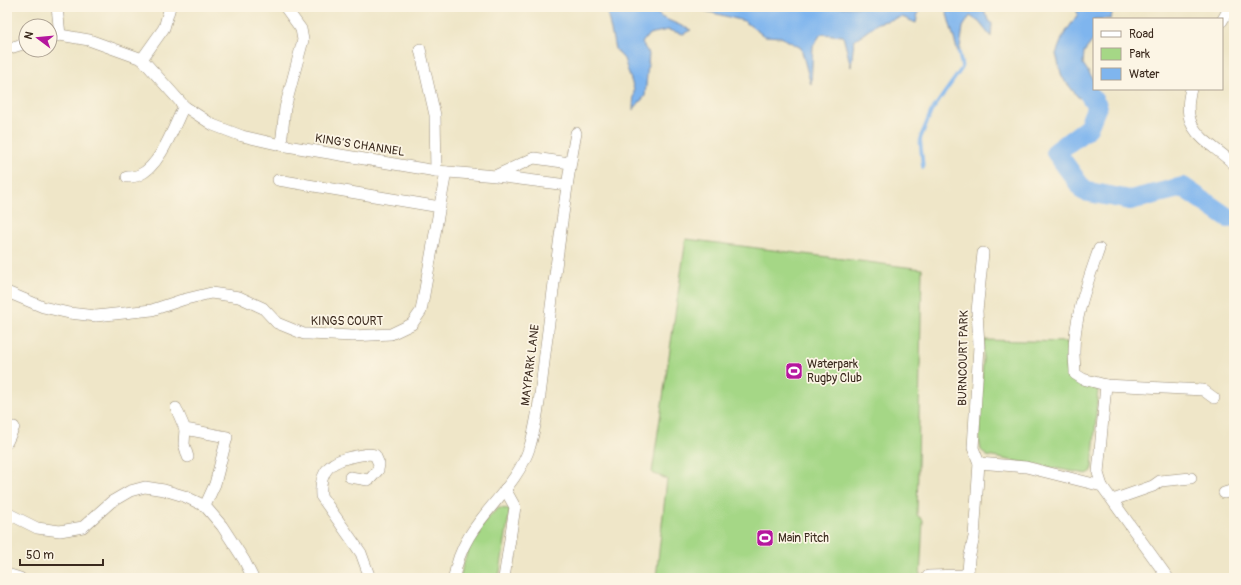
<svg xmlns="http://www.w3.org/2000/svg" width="1241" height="585" viewBox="0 0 1241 585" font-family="Pangolin,sans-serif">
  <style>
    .green { fill: #a5d786; stroke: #708052 }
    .water { fill: #7fb5ee; stroke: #5d7086 }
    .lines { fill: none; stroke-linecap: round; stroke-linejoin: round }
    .stream { stroke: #7fb5ee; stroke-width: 3.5 }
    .river { stroke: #7fb5ee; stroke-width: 20 }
    .minor-casing { stroke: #958873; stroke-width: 12 }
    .minor { stroke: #fff; stroke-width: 11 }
    .labels { text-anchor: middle; stroke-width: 3.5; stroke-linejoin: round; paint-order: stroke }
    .street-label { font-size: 12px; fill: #3b2a1e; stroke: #fcf5e5 }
    .poi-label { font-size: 12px; fill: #3b2a1e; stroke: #fcf5e5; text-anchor: start }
  </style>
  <rect width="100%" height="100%" fill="#fcf5e5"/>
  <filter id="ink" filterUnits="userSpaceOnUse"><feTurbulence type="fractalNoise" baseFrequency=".025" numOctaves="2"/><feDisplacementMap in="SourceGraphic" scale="8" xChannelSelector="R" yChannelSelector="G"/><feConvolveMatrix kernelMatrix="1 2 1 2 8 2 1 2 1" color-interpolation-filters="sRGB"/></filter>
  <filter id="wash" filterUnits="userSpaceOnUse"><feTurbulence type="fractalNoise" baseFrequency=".012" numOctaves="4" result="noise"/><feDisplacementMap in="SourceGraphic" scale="16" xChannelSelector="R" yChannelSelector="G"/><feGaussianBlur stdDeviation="0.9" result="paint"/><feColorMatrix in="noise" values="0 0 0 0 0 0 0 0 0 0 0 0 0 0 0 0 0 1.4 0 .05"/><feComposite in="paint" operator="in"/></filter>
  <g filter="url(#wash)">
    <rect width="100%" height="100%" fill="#efe6c8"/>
    <g class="green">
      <polygon points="686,239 922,269 917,515 923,520 920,578 656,578 667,479 652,473"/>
      <polygon points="984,340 1068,342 1066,369 1070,379 1098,389 1092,471 1087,474 987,456 981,450 979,439"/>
      <path d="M499 508 510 509 499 578H460C465 553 477 524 499 508Z"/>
    </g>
    <g class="water">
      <polygon points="606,7 659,7 655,11 661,17 691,30 683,34 668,30 649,34 642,43 649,54 645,96 633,110 634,89 624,59 615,49"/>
      <polygon points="690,7 923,7 919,9 916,23 902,17 878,23 854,41 851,67 843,36 821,34 813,46 811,85 801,48 781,37 764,36 744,21"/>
      <polygon points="945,7 985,7 985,14 992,24 991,37 979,22 970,16 963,27 959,56"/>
      <polygon points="1075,7 1113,7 1111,19 1094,19 1094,39 1084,52 1083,64 1094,80 1097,106 1078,97 1062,77 1056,54 1063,36 1078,14"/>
    </g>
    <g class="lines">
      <polyline class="stream" points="923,167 920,139 931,112 962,68 959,52"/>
      <polyline class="river" points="1082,83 1097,106 1088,128 1056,152 1084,191 1130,200 1183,187 1228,218"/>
    </g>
  </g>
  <g filter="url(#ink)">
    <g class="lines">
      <defs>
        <g id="minor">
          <polyline points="57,7 60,35"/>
          <polyline points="1222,21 1230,7"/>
          <polyline points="50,37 60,35 89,40 142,59 184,106 213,125 242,136 281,145 436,171 496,176 567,185"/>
          <polyline points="7,49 26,43"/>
          <polyline points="420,49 435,115 436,171"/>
          <polyline points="142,59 164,28 170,7"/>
          <path d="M1191 89C1179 133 1208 140 1234 164"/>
          <polyline points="281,145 285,108 303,40 301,29 285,7"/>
          <polyline points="497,175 534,158 570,163"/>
          <path d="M127 177C131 177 135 177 139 175 160 167 174 126 184 106"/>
          <polyline points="278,180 440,207"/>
          <path d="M1099 249C1088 281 1074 318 1074 352 1074 359 1075 367 1075 374L1083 379 1106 385 1203 390 1214 398"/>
          <polyline points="7,292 43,307 69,313 96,316 152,310 182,300 211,293 239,297 263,308 277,323 304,334 309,334 353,336 391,334 412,324 421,311 446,172"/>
          <polyline points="176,408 185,429 227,437 215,484 205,506"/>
          <polyline points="185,429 184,444 188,457"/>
          <polyline points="7,442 14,427"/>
          <polyline points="979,463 1026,467 1102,486 1168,578"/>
          <path d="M350 477 368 480 371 478 378 470 379 464 375 455C368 453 363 455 356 456 331 460 319 470 321 496L361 553 370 578"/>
          <polyline points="1102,486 1098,473 1106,385"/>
          <polyline points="1224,493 1234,490"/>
          <polyline points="1113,500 1153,486 1160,481 1191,478"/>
          <polyline points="7,513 37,528 60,531 83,527 111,502 130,491 145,487 164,490 184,496 205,506 222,526 244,560 253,578"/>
          <polyline points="7,574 20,578"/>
          <polyline points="928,576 963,575 968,572 969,559 974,537 979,463 973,448 979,346 977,311 983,253"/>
          <path d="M454 578C462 520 514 497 530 446 540 411 542 374 547 338 556 270 563 201 576 133"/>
          <polyline points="504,578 515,507 505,489"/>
        </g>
      </defs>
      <use href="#minor" class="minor-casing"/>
      <use href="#minor" class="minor"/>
    </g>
  </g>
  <defs>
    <symbol id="stadium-square" viewBox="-11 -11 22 22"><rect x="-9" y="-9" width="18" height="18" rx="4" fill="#b5179e" stroke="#fcf5e5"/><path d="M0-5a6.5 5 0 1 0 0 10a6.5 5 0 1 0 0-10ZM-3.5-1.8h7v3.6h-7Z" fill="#fff"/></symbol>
  </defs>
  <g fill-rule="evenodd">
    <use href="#stadium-square" x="784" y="361" width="20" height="20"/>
    <use href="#stadium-square" x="755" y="528" width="20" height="20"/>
  </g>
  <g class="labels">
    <g class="street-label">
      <text transform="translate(360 145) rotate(9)" y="4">KING'S CHANNEL</text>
      <text x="347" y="325">KINGS COURT</text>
      <text transform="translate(963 358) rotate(-89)" y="4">BURNCOURT PARK</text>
      <text transform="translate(530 365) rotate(-83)" y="4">MAYPARK LANE</text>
    </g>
    <g class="poi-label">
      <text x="807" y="368">Waterpark<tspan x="807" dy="14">Rugby Club</tspan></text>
      <text x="778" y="542">Main Pitch</text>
    </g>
  </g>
  <rect width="1241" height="585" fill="none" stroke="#fcf5e5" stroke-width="24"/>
  <rect x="1093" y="18" width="130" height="72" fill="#fcf5e5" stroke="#afa495"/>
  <rect x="1101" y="31" width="20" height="6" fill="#ffffff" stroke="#afa495"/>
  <text x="1129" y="38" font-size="12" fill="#3b2a1e">Road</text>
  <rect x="1101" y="48" width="20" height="12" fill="#a5d786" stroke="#afa495"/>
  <text x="1129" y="58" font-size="12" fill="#3b2a1e">Park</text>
  <rect x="1101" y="68" width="20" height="12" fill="#7fb5ee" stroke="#afa495"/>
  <text x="1129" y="78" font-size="12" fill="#3b2a1e">Water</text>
  <g transform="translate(38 38) rotate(286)"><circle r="19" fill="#fcf5e5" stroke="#afa495"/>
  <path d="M0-3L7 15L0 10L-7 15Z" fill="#b5179e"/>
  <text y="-6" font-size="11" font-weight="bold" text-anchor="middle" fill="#3b2a1e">N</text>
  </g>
  <path d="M20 559v6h83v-6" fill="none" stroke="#3b2a1e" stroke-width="2"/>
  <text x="26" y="559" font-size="12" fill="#3b2a1e" stroke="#fcf5e5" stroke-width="3" paint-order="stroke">50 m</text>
</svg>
